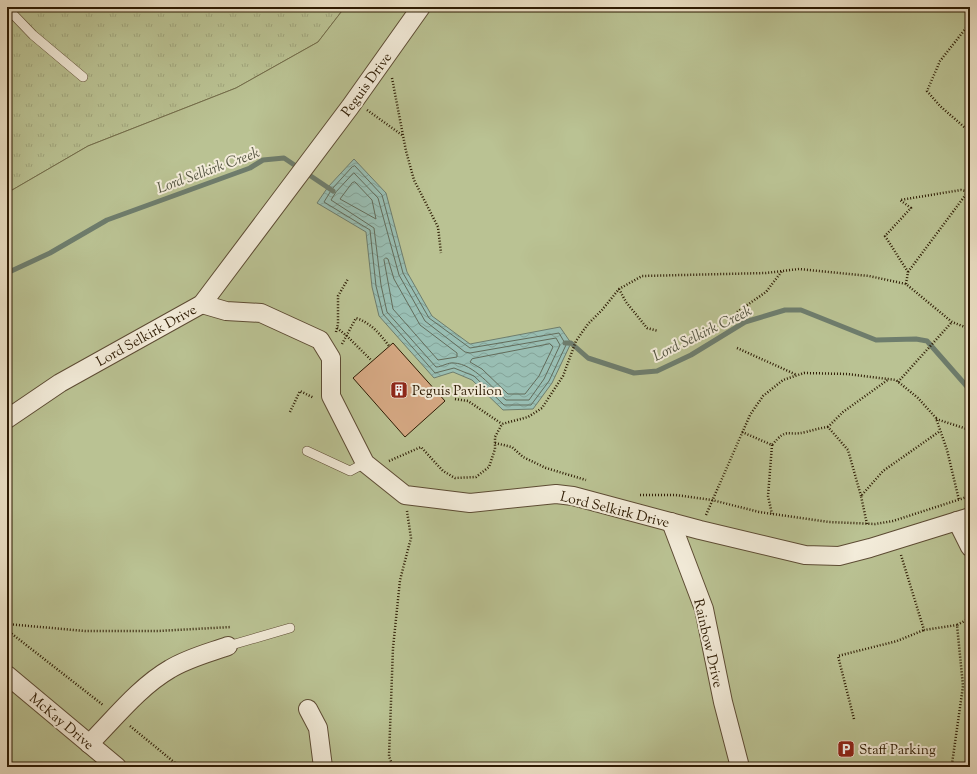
<svg xmlns="http://www.w3.org/2000/svg" width="977" height="774" viewBox="0 0 977 774" font-family="'Sorts Mill Goudy',serif">
  <style>
    .grass { fill: url(#grass-tufts); stroke: #746e4b }
    .park { fill: #bac293; stroke: #746e4b }
    .water { fill: url(#water-waves); stroke: #6e7d6d }
    .lines { fill: none; stroke-linecap: round; stroke-linejoin: round }
    .shore { stroke: #636c5b; stroke-width: 1 }
    .stream { stroke: #6e7d6d; stroke-width: 5 }
    .building { fill: #d5a883; stroke: #2d1b03 }
    .lane-casing { stroke: #5d4c34; stroke-width: 10 }
    .street-casing { stroke: #5d4c34; stroke-width: 20 }
    .path { stroke: #2d1b03; stroke-width: 2.5; stroke-dasharray: 1 2; stroke-linecap: butt }
    .lane { stroke: #f3ecda; stroke-width: 9 }
    .street { stroke: #f3ecda; stroke-width: 18 }
    .labels { text-anchor: middle; stroke-width: 4; stroke-linejoin: round; paint-order: stroke }
    .street-label { font-size: 14px; fill: #2d1b03; stroke: #f3ecda }
    .poi-label { font-size: 14px; fill: #2d1b03; stroke: #f3ecda; text-anchor: start }
    .water-label { font-size: 15px; font-style: italic; fill: #535441; stroke: #f3ecda }
  </style>
  <defs>
    <pattern id="grass-tufts" width="24" height="20" patternUnits="userSpaceOnUse"><rect width="24" height="20" fill="#bac293"/><path d="M3 7l-1-3M5 7V3M7 7l1-3M15 17l-1-3M17 17v-4M19 17l1-3" fill="none" stroke="#a0a67d"/></pattern>
    <pattern id="water-waves" width="16" height="10" patternUnits="userSpaceOnUse"><rect width="16" height="10" fill="#99beb3"/><path d="M0 5q4-4 8 0t8 0" fill="none" stroke="#84a398"/></pattern>
  </defs>
  <rect width="100%" height="100%" fill="#ece1c6"/>
  <filter id="stains"><feTurbulence type="fractalNoise" baseFrequency=".005" numOctaves="4"/><feColorMatrix values="0 0 0 0 .2 0 0 0 0 .09 0 0 0 0 .02 0 0 0 .5 -.17"/></filter>
  <radialGradient id="worn" r=".72"><stop offset=".6" stop-color="#630" stop-opacity="0"/><stop offset="1" stop-color="#630" stop-opacity=".3"/></radialGradient>
  <polygon class="grass" points="7,7 345,7 318,42 236,88 88,146 7,193"/>
  <polygon class="park" points="345,7 970,7 970,767 7,767 7,193 88,146 236,88 318,42"/>
  <polygon class="water" points="354,159 386,193 407,272 432,316 470,344 560,327 571,343 552,383 533,409 503,410 472,380 453,372 434,378 379,316 372,287 366,232 317,203 328,187"/>
  <g class="lines">
    <g class="shore">
      <polygon points="355,166 382,195 403,273 429,318 470,348 559,333 566,345 549,381 531,405 504,405 474,376 454,368 435,373 383,314 376,286 370,230 324,202 332,189 352,167"/>
      <path d="M354 173 378 198 399 275 425 321 465 352 470 353 556 338 560 345 544 379 529 400H506C492 388 474 364 454 363 448 362 442 367 436 367L387 312 381 285 374 228 331 200 336 192Z"/>
      <polygon points="355,182 372,200 376,219 340,199 352,183"/>
      <polygon points="386,258 388,259 394,279 420,325 457,353 457,357 438,360 393,309 384,260"/>
      <polygon points="550,344 553,347 539,376 525,394 508,394 482,369 470,362 472,359"/>
    </g>
    <g class="stream">
      <polyline points="7,273 50,253 107,220 250,168 263,160 284,158 333,191"/>
      <polyline points="565,343 571,343 588,358 634,373 657,371 691,355 745,322 785,310 801,310 876,340 916,339 927,341 970,390"/>
    </g>
  </g>
  <polygon class="building" points="393,343 445,401 405,437 353,378"/>
  <g class="lines">
    <defs>
      <g id="lane">
        <polyline points="7,8 33,35 83,77"/>
        <polyline points="307,451 350,471 365,463"/>
        <polyline points="228,646 290,628"/>
      </g>
      <g id="street">
        <polyline points="202,304 226,311 261,313 320,340 331,358 331,396 365,463 405,495 470,503 556,494 573,496 700,530 805,555 839,556 870,548 970,517"/>
        <polyline points="7,419 60,383 202,304 350,107 421,7"/>
        <polyline points="957,521 970,547"/>
        <polyline points="671,522 704,609 723,702 740,767"/>
        <polyline points="7,675 117,767"/>
        <polyline points="308,709 318,728 323,767"/>
        <path d="M89 744C114 719 139 687 170 669 188 658 208 653 228 646"/>
      </g>
    </defs>
    <use href="#lane" class="lane-casing"/>
    <use href="#street" class="street-casing"/>
    <g class="path">
      <polyline points="970,23 940,61 927,91 940,106 970,132"/>
      <polyline points="392,78 406,151 414,180 438,227 441,253"/>
      <polyline points="367,110 402,135"/>
      <polyline points="908,272 970,189"/>
      <polyline points="906,284 908,272 885,236 911,208 900,200 961,190 970,192"/>
      <polyline points="619,289 626,302 647,328 658,331"/>
      <polyline points="737,312 766,292 782,271"/>
      <polyline points="337,328 347,336 372,361"/>
      <polyline points="336,332 338,324 338,296 348,279"/>
      <path d="M342 344 356 318C371 323 380 334 389 346"/>
      <polyline points="737,348 797,375"/>
      <polyline points="898,382 952,322"/>
      <polyline points="455,399 468,401 502,424"/>
      <polyline points="290,412 300,391 314,398"/>
      <polyline points="936,419 970,430"/>
      <path d="M742 432 772 445C788 426 786 437 806 432 813 430 820 428 828 427"/>
      <polyline points="495,443 512,447 523,457 546,468 586,480"/>
      <polyline points="772,445 768,496 772,514"/>
      <polyline points="389,461 421,447 443,471 455,478 476,477 489,467 495,449 495,437 502,424 528,417 542,408 563,376 576,341 588,324 602,310 619,289 642,276 766,273 799,269 869,276 906,284 952,322 970,329"/>
      <polyline points="640,495 676,495 712,500 759,512 829,522 875,524 893,521 970,496"/>
      <polyline points="861,496 848,450 828,427 843,412 889,379"/>
      <polyline points="706,515 750,415 763,396 783,380 804,373 847,374 896,380 918,398 936,418 947,450 959,500"/>
      <polyline points="867,524 861,496 883,471 940,431"/>
      <polyline points="901,555 924,630 957,625"/>
      <polyline points="7,624 85,631 158,631 231,627"/>
      <polyline points="7,630 103,705"/>
      <polyline points="854,719 838,656 897,641 924,630"/>
      <polyline points="130,726 180,767"/>
      <polyline points="393,767 389,756 393,648 400,580 411,538 407,511"/>
      <polyline points="954,767 952,764 963,686 957,625 970,618"/>
    </g>
    <use href="#lane" class="lane"/>
    <use href="#street" class="street"/>
  </g>
  <defs>
    <symbol id="building-square" viewBox="-11 -11 22 22"><rect x="-9" y="-9" width="18" height="18" rx="4" fill="#8f2418" stroke="#f3ecda"/><path d="M-4-6H4V6H1V3H-1V6H-4ZM-2.5-4.3h1.7v1.8h-1.7ZM.8-4.3h1.7v1.8H.8ZM-2.5-1h1.7V.8h-1.7ZM.8-1h1.7V.8H.8Z" fill="#fff"/></symbol>
    <symbol id="parking-square" viewBox="-11 -11 22 22"><rect x="-9" y="-9" width="18" height="18" rx="4" fill="#8f2418" stroke="#f3ecda"/><path d="M-3.5-5.5H1a3.5 3.5 0 0 1 0 7H-1V5.5H-3.5ZM-1-3.4V-.6H.8a1.4 1.4 0 0 0 0-2.8Z" fill="#fff"/></symbol>
  </defs>
  <g fill-rule="evenodd">
    <use href="#building-square" x="389" y="380" width="20" height="20"/>
    <use href="#parking-square" x="836" y="739" width="20" height="20"/>
  </g>
  <g class="labels">
    <g class="street-label">
      <text transform="translate(366 84) rotate(-54)" y="5">Peguis Drive</text>
      <text transform="translate(146 335) rotate(-29)" y="5">Lord Selkirk Drive</text>
      <text transform="translate(615 509) rotate(14)" y="5">Lord Selkirk Drive</text>
      <text transform="translate(709 643) rotate(77)" y="5">Rainbow Drive</text>
      <text transform="translate(62 721) rotate(40)" y="5">McKay Drive</text>
    </g>
    <g class="poi-label">
      <text x="412" y="395">Peguis Pavilion</text>
      <text x="859" y="754">Staff Parking</text>
    </g>
    <g class="water-label">
      <text transform="translate(208 170) rotate(-20)" y="5">Lord Selkirk Creek</text>
      <text transform="translate(702 333) rotate(-26)" y="5">Lord Selkirk Creek</text>
    </g>
  </g>
  <rect width="977" height="774" fill="none" stroke="#ece1c6" stroke-width="24"/>
  <rect x="8" y="8" width="961" height="758" fill="none" stroke="#2d1b03" stroke-width="2"/>
  <rect x="12" y="12" width="953" height="750" fill="none" stroke="#2d1b03"/>
  <rect width="100%" height="100%" filter="url(#stains)"/>
  <rect width="100%" height="100%" fill="url(#worn)"/>
</svg>
